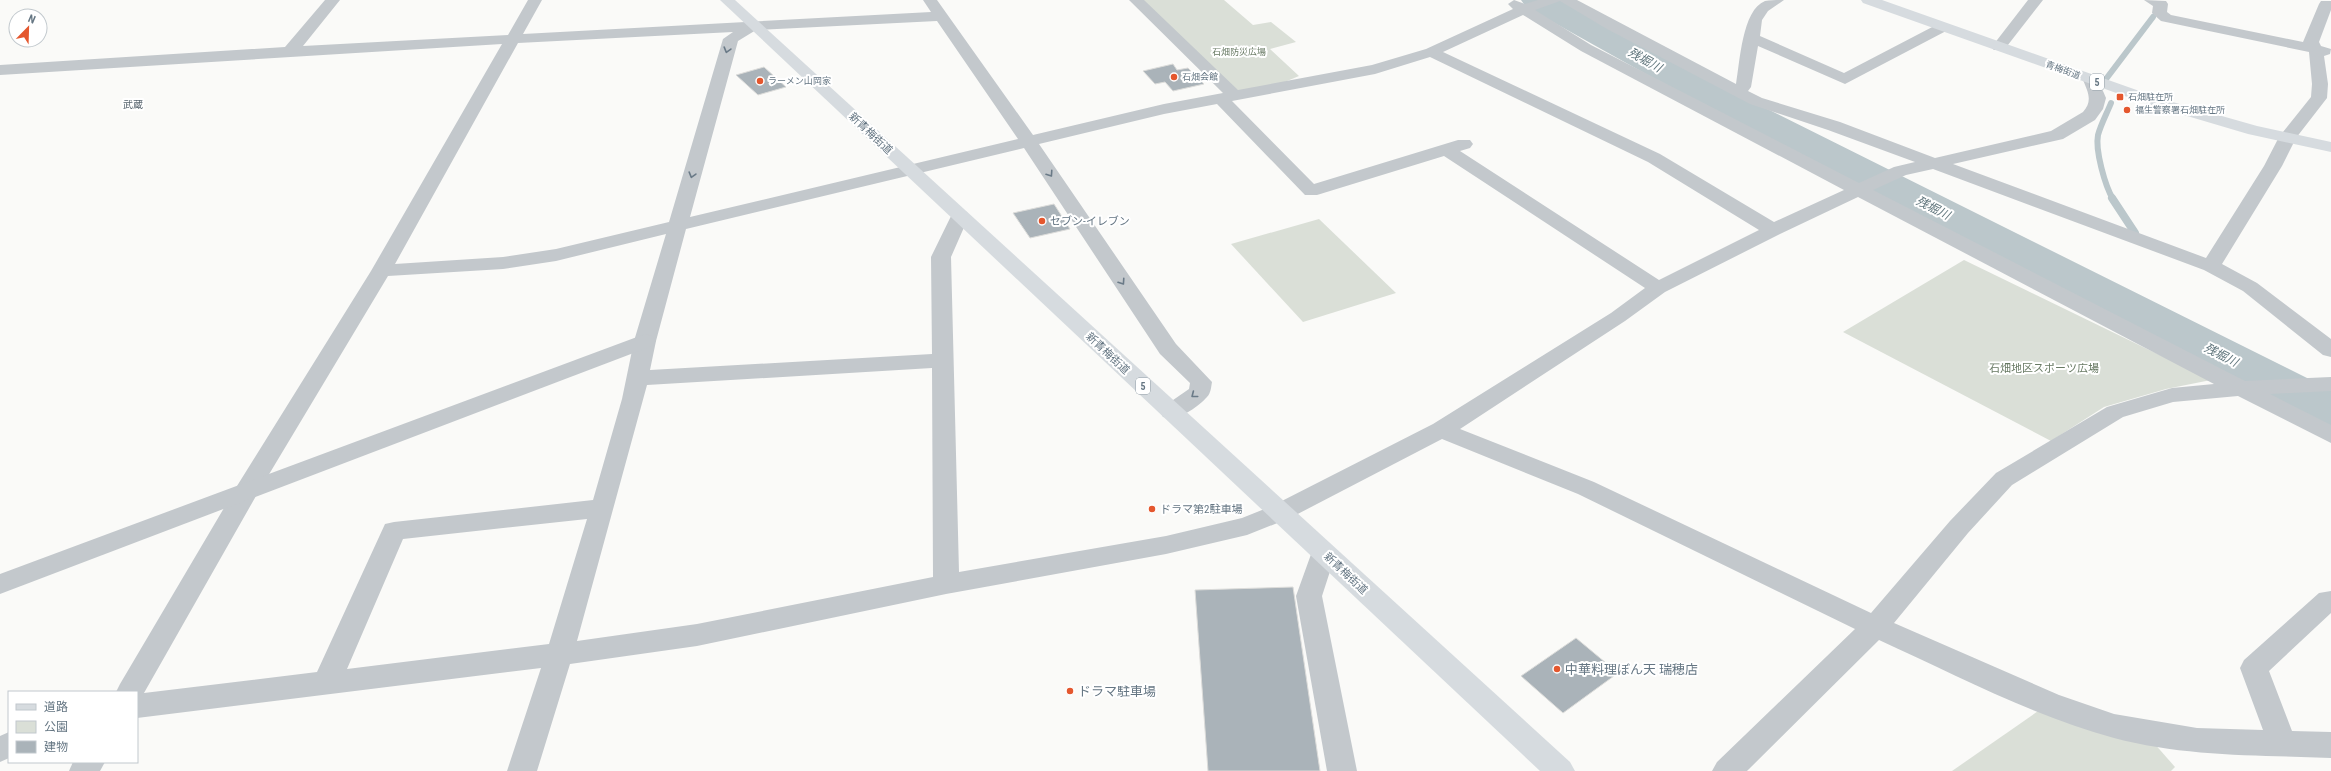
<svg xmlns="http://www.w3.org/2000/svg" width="2331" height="771" viewBox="0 0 2331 771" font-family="'Roboto Condensed','Noto Sans JP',sans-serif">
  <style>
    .green { fill: #dadfd7 }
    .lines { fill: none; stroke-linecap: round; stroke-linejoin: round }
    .stream-far1 { stroke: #bbc7cb; stroke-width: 6 }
    .stream { stroke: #bbc7cb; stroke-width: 8 }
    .river { fill: #bbc7cb; fill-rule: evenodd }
    .building { fill: #aab3b9; stroke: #dcdcda }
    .minor { fill: #c3c8cc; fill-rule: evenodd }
    .tertiary { fill: #c3c8cc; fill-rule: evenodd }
    .primary { fill: #d6dbdf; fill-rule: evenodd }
    .oneway { stroke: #6a7a87 }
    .poi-dot { fill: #e4572e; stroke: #fff; stroke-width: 1.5 }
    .labels { text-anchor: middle; stroke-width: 4; stroke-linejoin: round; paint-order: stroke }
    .far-park-label { font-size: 9px; fill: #687a64; stroke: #fff }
    .far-street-label { font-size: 9px; fill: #657683; stroke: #fff }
    .far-poi-label { font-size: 9px; fill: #657683; stroke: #fff; text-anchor: start }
    .shield { fill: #fff; stroke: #939fa8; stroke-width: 1 }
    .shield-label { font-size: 10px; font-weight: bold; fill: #657683 }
    .far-neighbourhood-label { font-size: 10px; fill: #57646e; stroke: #fff }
    .street-label { font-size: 11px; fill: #657683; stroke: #fff }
    .poi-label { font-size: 11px; fill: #657683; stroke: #fff; text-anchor: start }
    .park-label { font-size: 11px; fill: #687a64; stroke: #fff }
    .water-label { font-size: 12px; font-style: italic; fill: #60757c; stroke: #fff }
    .near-poi-label { font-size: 13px; fill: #657683; stroke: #fff; text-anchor: start }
  </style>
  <rect width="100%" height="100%" fill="#fafaf8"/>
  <g class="green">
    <polygon points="1142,0 1224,0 1253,25 1271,22 1296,42 1270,49 1299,76 1275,86 1237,93"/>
    <polygon points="1319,219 1396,293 1303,322 1231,244"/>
    <polygon points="1964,260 2211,380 2166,389 2104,407 2051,441 1843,332"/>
    <polygon points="2041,709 2153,742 2175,767 2171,771 1952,771"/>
  </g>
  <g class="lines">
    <g class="stream-far1">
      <polyline points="2106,79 2153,17"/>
      <path d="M2111 103C2107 113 2101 124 2098 135 2095 150 2105 186 2113 199"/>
    </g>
    <polyline class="stream" points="2112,198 2135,233"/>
    <polygon class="river" points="1521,0 1560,0 1677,64 2331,390 2331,428 2313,423 1653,78 1526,7"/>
  </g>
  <g class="building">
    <polygon points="1173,64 1177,70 1188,68 1204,84 1173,91 1165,82 1155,84 1143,71"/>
    <polygon points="764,67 786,87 758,95 736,75"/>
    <polygon points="1054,204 1070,229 1030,238 1013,213"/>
    <polygon points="1293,587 1320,771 1208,771 1195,590"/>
    <polygon points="1576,638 1618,673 1563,713 1521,676"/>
  </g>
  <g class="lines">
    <g class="minor">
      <path d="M325 0H340L303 46 508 35 528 0H542L523 34 931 12 923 0H937L1033 135 1164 104 1223 93 1129 0H1144L1238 90 1372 65 1426 49 1513 9 1508 4 1514 0 1525 4 1538 0H1577L1736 84C1740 62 1742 10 1765 1 1771 0 1779 0 1784 0L1768 11 1762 20 1760 36 1844 73 1938 24H1948L1950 27 1948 30 1845 84 1758 46 1751 87 1748 91 1762 98 1840 122 1935 158 2051 131 2083 112C2093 101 2088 92 2083 80L2085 77H2097L2106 98 2103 109 2095 120 2063 139 1953 164 2206 258 2264 166 2279 137 2311 97 2312 84 2309 52 2161 21 2152 13 2153 6 2144 0 2166 1 2168 4 2167 12 2171 15 2303 42 2319 4 2321 1H2331V10L2319 42 2321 46 2331 49 2330 54 2324 56 2328 84 2327 98 2296 138 2282 166 2222 264 2257 283 2331 339V357L2323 355 2243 291 2204 270 1933 169 1906 175 1873 190 2245 381 2331 377V391L2270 394 2331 425V443L2238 396 2173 402 2123 417 2012 485 1968 533 1894 623 2059 695 2114 714 2197 728 2263 730 2240 668 2244 660 2319 593 2331 591V613L2269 671 2292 731 2331 732V758C2259 755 2185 757 2114 738 2035 717 1954 674 1879 640L1747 771H1712L1717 762 1855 629 1578 494 1442 439 1290 518 1247 535 1166 554 946 594 697 646 570 664 537 771H507L541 668 137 718V692H116L120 684 237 486 371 271 502 44 0 75V65L285 47ZM1560 1 1607 29 1750 104 1828 130 1915 162 1894 167 1859 183 1591 45 1535 10ZM1523 15 1581 51 1844 190 1774 222 1660 154 1443 52ZM937 21 1018 139 690 217 738 41 756 30ZM733 32 723 39 669 222 556 249 503 257 395 264 518 43ZM1430 57 1648 162 1759 230 1659 280 1460 151 1470 148 1473 144 1470 140H1458L1314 184 1232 101 1375 74ZM1217 104 1305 195H1317L1444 156 1645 288 1611 313 1433 424 1272 506 1242 518 1166 536 959 572 951 257 969 216 967 212 960 210 953 212 931 257 932 354 650 370 656 341 686 229 1024 148 1160 354 1190 383 1189 389 1163 407 1160 412 1163 417C1178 421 1197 408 1207 397 1211 393 1211 387 1212 382L1176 344 1039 144 1164 114ZM1858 197 2214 384 2172 388 2107 407 1996 473 1950 521 1871 613 1594 482 1460 429 1625 321 1665 292 1780 234ZM666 234 634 341 622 399 593 500 394 522 385 524 317 672 144 693 256 496 388 276 503 269 556 261ZM932 368 933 577 697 624 577 641 647 385ZM587 519 549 644 347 669 403 539Z"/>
      <polygon points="2028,0 2043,0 2004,50 1994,50 1991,47 1994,44"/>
      <polygon points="1323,543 1332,546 1336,553 1322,596 1357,771 1327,771 1296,596 1314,546"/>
    </g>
    <g class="tertiary">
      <polygon points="645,334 652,336 656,341 652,346 0,594 0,574"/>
      <polygon points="9,732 9,758 0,762 0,736"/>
      <polygon points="73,762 105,762 100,771 69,771"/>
    </g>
    <g class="primary">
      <polygon points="720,0 735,0 1570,762 1575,771 1540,771"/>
      <polygon points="1861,0 1882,0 2162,99 2257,126 2331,142 2331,152 2248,134 2150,105 1863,3"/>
    </g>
  </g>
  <defs><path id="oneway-chevron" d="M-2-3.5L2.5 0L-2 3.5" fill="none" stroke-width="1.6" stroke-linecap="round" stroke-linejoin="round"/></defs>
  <g class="oneway">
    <use href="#oneway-chevron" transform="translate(727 50) rotate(106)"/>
    <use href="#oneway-chevron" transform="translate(1050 174) rotate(56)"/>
    <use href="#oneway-chevron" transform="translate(692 175) rotate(106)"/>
    <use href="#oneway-chevron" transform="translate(1122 282) rotate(56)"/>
    <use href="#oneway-chevron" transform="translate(1194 395) rotate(142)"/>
  </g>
  <g class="poi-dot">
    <circle cx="1174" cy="77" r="4"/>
    <circle cx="760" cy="81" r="4"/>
    <rect x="2116" y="93" width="8" height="8" rx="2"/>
    <circle cx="2127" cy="110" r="4"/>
    <circle cx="1042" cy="221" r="4"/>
    <circle cx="1152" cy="509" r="4"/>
    <circle cx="1557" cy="669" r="4"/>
    <circle cx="1070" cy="691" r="4"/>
  </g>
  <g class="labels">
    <g class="far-park-label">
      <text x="1239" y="55">石畑防災広場</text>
    </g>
    <g class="far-street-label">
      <text transform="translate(2063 70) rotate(20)" y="3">青梅街道</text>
    </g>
    <g class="far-poi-label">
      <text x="1182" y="80">石畑会館</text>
      <text x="768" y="84">ラーメン山岡家</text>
      <text x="2128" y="100">石畑駐在所</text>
      <text x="2135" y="113">福生警察署石畑駐在所</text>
    </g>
    <g class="shield">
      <rect x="2090" y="74" width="14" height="16" rx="3"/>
      <rect x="1136" y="378" width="14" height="16" rx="3"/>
    </g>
    <g class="shield-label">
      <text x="2097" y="86">5</text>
      <text x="1143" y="390">5</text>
    </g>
    <g class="far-neighbourhood-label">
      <text x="133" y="108">武蔵</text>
    </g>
    <g class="street-label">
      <text transform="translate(871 133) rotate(43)" y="4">新青梅街道</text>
      <text transform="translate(1108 353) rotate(43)" y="4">新青梅街道</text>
      <text transform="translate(1346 573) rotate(43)" y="4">新青梅街道</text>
    </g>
    <g class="poi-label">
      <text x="1050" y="225">セブン-イレブン</text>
      <text x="1160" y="513">ドラマ第2駐車場</text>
    </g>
    <g class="park-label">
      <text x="2044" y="372">石畑地区スポーツ広場</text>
    </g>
    <g class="water-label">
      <text transform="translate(1645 60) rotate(29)" y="4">残堀川</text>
      <text transform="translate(1933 208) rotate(27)" y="4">残堀川</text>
      <text transform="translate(2221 355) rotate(27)" y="4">残堀川</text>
    </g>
    <g class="near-poi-label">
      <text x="1565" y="674">中華料理ぼん天 瑞穂店</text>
      <text x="1078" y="696">ドラマ駐車場</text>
    </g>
  </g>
  <rect x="8" y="691" width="130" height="72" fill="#ffffff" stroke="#c1c8cd"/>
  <rect x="16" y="704" width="20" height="6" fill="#d6dbdf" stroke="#c1c8cd"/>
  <text x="44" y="711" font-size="12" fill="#657683">道路</text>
  <rect x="16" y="721" width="20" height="12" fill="#dadfd7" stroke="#c1c8cd"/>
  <text x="44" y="731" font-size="12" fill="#657683">公園</text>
  <rect x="16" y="741" width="20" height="12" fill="#aab3b9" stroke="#c1c8cd"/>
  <text x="44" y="751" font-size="12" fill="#657683">建物</text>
  <g transform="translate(28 28) rotate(23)"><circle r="19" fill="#ffffff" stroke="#c1c8cd"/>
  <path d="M0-3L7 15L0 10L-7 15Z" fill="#e4572e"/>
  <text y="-6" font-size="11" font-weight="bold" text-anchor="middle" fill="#657683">N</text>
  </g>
</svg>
